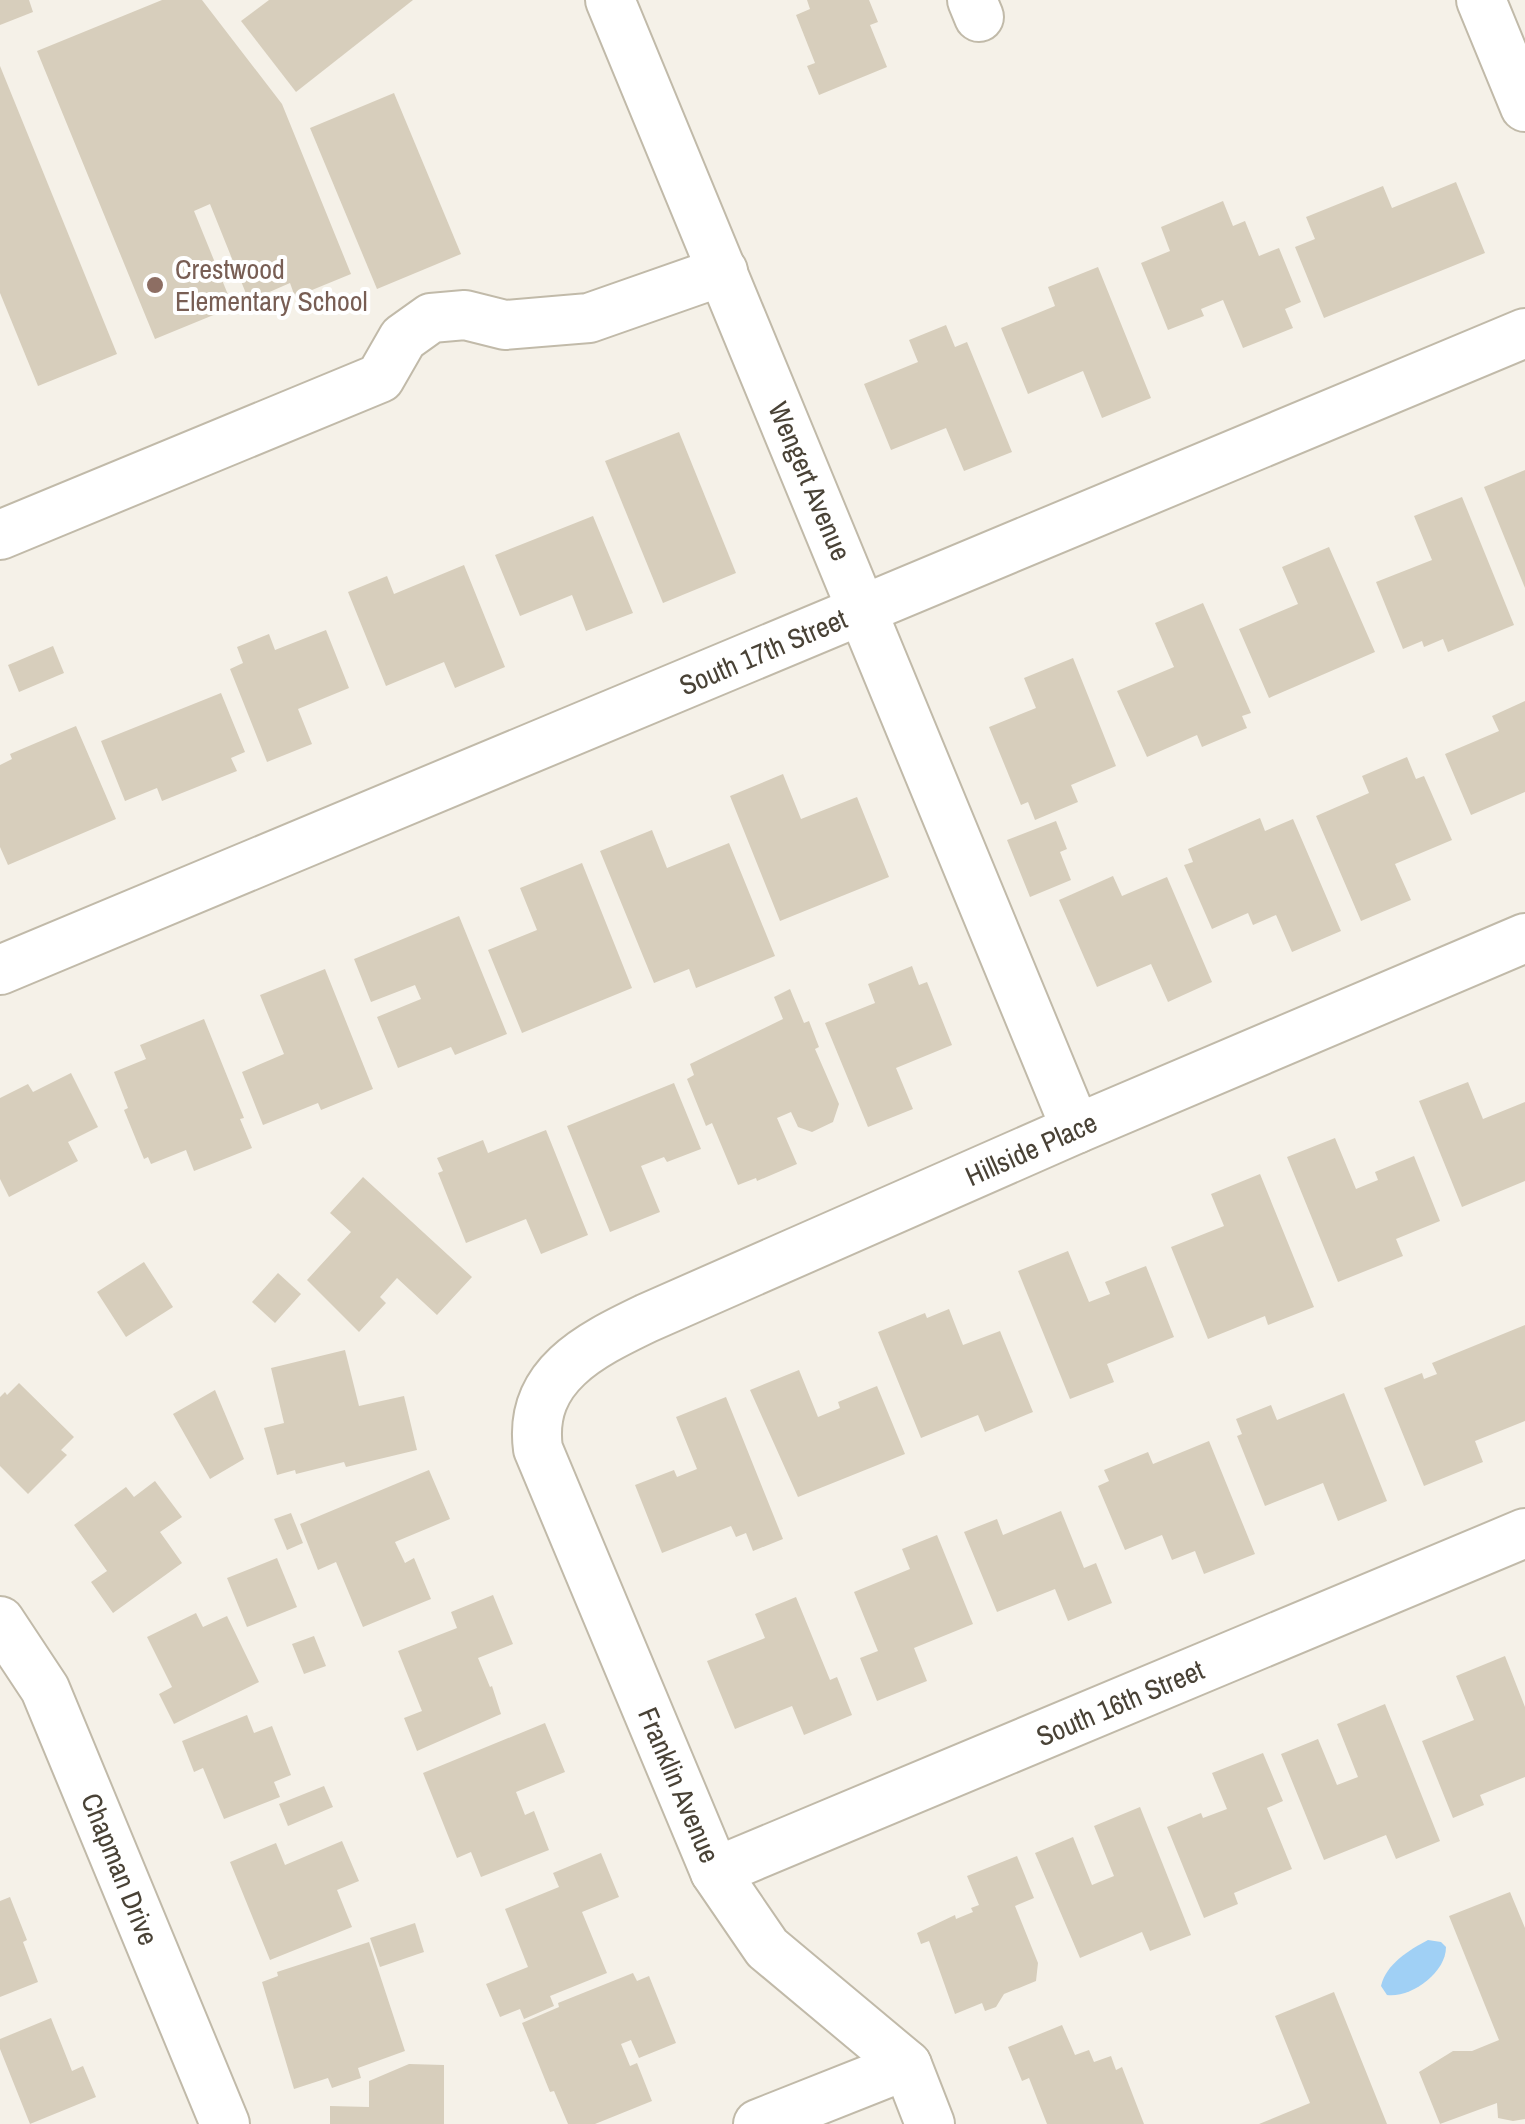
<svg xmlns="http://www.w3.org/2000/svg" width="1525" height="2124" viewBox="0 0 1525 2124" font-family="'Archivo Narrow',sans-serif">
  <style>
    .water { fill: #a0d0f5 }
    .building { fill: #d7cebc }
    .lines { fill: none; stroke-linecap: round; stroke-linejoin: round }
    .minor-casing { stroke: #c1baa9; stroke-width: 52 }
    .minor { stroke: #fff; stroke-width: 48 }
    .education-dot { fill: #8d6e63; stroke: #fff; stroke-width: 4 }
    .labels { text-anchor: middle; stroke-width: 8; stroke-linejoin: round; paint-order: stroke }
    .education-label { font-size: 28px; fill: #785e54; stroke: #fff; text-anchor: start }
    .street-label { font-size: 28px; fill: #494236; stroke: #fff }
  </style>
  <rect width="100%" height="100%" fill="#f5f1e8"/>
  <path class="water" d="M1428 1940 1441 1942 1446 1947C1446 1973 1411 1998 1387 1995L1381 1986C1386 1964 1409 1950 1428 1940Z"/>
  <g class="building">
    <polygon points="0,0 29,0 33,12 0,25"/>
    <polygon points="162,0 202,0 282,104 351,274 295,297 290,283 249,301 210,204 194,211 233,307 155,339 37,51"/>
    <polygon points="269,0 413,0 296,92 241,21"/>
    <polygon points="807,0 869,0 878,22 870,25 887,67 819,95 807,66 815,63 796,15 810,9"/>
    <polygon points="0,66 117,354 38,386 0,293"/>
    <polygon points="394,93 461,254 377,289 310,128"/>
    <polygon points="1456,182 1485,253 1324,318 1295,247 1315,239 1306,217 1383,186 1392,208"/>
    <polygon points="1223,201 1233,226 1245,221 1259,256 1279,248 1301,302 1285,309 1293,328 1243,348 1223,300 1201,309 1204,316 1168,330 1141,263 1170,251 1161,227"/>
    <polygon points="1098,267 1151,398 1102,418 1083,371 1028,394 1001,328 1055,306 1048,287"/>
    <polygon points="946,325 955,347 967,342 1012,452 964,471 946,428 891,450 864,384 918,362 909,340"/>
    <polygon points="679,432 736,573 663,603 605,461"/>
    <polygon points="1525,470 1525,588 1484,487"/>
    <polygon points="1462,497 1514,625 1448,652 1443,639 1424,647 1422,641 1403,649 1376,582 1432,560 1414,516"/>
    <polygon points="593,516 633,613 586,631 572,595 520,616 495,555"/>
    <polygon points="1329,547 1375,652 1269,698 1239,629 1298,604 1282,567"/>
    <polygon points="464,565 505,667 455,688 444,662 386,686 348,592 387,576 394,594"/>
    <polygon points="1203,603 1251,713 1242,716 1247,728 1202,747 1197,735 1147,757 1117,691 1174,667 1155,623"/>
    <polygon points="326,630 349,688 298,709 312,744 267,762 230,669 243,663 237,647 269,634 275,650"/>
    <polygon points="53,646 64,673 19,692 8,665"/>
    <polygon points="1073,658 1116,766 1071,785 1078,802 1035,820 1028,802 1021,805 989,727 1036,708 1024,678"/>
    <polygon points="221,693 245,752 231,758 237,771 162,801 157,788 125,801 101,741"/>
    <polygon points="1525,701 1525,792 1471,815 1445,754 1499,731 1492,716"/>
    <polygon points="76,726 116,819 8,865 0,847 0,765 12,759 10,754"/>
    <polygon points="1407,757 1416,779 1424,776 1452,840 1395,864 1411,900 1361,921 1316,816 1369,793 1362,776"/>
    <polygon points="783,774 801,819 857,797 889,877 780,921 730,796"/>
    <polygon points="1260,818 1265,831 1293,819 1341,931 1292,952 1276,915 1253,925 1248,913 1212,929 1184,865 1193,862 1188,849"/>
    <polygon points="1056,821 1067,849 1060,852 1071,880 1030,897 1007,840"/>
    <polygon points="652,830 667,868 729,843 775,956 696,988 689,969 654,983 600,851"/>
    <polygon points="582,863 632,988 522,1033 488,950 537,930 520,888"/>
    <polygon points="1113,876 1122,896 1167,877 1212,982 1168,1002 1151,964 1097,987 1059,900"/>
    <polygon points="459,916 507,1034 455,1055 451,1047 398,1068 377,1017 421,999 415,985 371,1002 354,959"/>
    <polygon points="912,966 919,985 927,982 952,1045 896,1068 913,1109 868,1127 825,1023 875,1003 868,984"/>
    <polygon points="325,969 373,1089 321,1110 318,1103 263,1125 242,1072 284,1054 260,995"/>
    <polygon points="790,989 804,1023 809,1021 819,1047 815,1049 839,1104 833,1122 812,1132 798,1127 791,1112 777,1118 797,1164 757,1181 756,1178 738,1185 712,1123 706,1126 687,1079 694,1075 690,1064 783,1019 774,997"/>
    <polygon points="204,1019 244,1118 240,1119 252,1148 194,1171 186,1150 151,1164 148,1157 144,1159 124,1110 128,1108 114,1072 146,1059 140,1045"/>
    <polygon points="71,1073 98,1127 68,1142 78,1161 9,1197 0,1179 0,1098 28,1084 33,1092"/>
    <polygon points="1468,1082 1483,1119 1525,1102 1525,1181 1462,1207 1419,1101"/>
    <polygon points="674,1083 701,1149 667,1162 664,1157 641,1166 660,1212 610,1232 567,1126"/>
    <polygon points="546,1130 588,1235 541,1254 526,1219 466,1243 438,1173 443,1171 437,1158 483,1140 488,1153"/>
    <polygon points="1335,1138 1356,1189 1378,1180 1375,1172 1414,1156 1440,1221 1396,1239 1403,1256 1338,1282 1287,1157"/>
    <polygon points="1260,1174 1314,1307 1268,1325 1265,1316 1208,1339 1171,1247 1224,1226 1211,1194"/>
    <polygon points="363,1177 472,1277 437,1315 397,1278 380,1297 386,1303 359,1332 307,1280 351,1232 330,1213"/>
    <polygon points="1068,1251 1089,1302 1110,1294 1105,1282 1146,1266 1174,1337 1107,1364 1114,1382 1070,1399 1018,1271"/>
    <polygon points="144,1262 173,1307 126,1337 97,1292"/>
    <polygon points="278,1273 301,1294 275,1323 252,1302"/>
    <polygon points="949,1309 963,1345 1000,1331 1033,1412 985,1432 978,1415 921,1438 878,1332 925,1313 927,1318"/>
    <polygon points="1525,1325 1525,1421 1475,1441 1483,1462 1424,1486 1384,1388 1422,1373 1424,1379 1437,1374 1432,1363"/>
    <polygon points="345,1350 359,1406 404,1396 417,1450 346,1467 344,1462 296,1474 295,1470 277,1475 264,1428 284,1423 271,1368"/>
    <polygon points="799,1370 818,1417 840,1408 838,1402 877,1386 905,1454 798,1497 750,1390"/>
    <polygon points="19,1383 74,1437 61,1450 67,1455 28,1494 0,1466 0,1397 5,1392 7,1395"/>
    <polygon points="215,1390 244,1459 210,1479 173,1414"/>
    <polygon points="1344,1393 1387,1501 1338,1521 1323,1483 1265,1506 1237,1436 1242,1434 1236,1419 1271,1405 1277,1420"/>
    <polygon points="726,1397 783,1539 753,1551 746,1533 736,1537 731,1526 662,1553 635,1485 674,1470 677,1477 697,1469 676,1417"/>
    <polygon points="1209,1441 1255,1554 1204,1574 1195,1551 1172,1560 1162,1535 1125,1550 1098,1486 1109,1481 1104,1470 1148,1452 1153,1464"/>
    <polygon points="429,1470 450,1519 395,1542 405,1563 414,1558 431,1599 363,1627 336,1562 318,1570 300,1524"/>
    <polygon points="155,1481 182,1517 160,1532 182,1563 113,1613 91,1582 107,1571 74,1525 126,1487 134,1497"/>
    <polygon points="1061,1511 1084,1568 1096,1563 1112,1603 1068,1621 1055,1589 997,1612 964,1532 997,1519 1003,1535"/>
    <polygon points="291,1513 303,1543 287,1550 274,1519"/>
    <polygon points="937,1535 973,1624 914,1648 927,1681 877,1701 860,1658 878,1651 854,1592 910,1569 902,1549"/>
    <polygon points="277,1558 297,1607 247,1627 227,1578"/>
    <polygon points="493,1595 513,1644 478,1658 490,1687 492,1686 501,1714 417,1751 404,1718 422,1711 398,1651 457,1628 451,1612"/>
    <polygon points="796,1597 830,1680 837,1677 852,1715 804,1735 792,1706 735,1729 707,1661 765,1638 755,1614"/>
    <polygon points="196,1613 203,1627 227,1616 259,1682 174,1724 159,1694 172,1687 147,1637"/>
    <polygon points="314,1636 326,1666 304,1674 292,1644"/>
    <polygon points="1505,1656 1525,1707 1525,1777 1480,1795 1484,1805 1453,1818 1422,1741 1474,1720 1456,1676"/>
    <polygon points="1385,1704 1440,1841 1396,1859 1386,1835 1324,1860 1281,1754 1318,1739 1337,1785 1358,1777 1337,1724"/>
    <polygon points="247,1715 254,1733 272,1726 291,1775 274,1782 280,1797 224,1819 203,1768 194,1772 182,1741"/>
    <polygon points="545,1723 565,1772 516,1792 525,1815 534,1811 549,1850 481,1877 471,1852 457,1858 423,1773"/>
    <polygon points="1263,1753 1283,1801 1267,1808 1292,1869 1234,1893 1238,1904 1204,1918 1167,1827 1201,1813 1203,1818 1227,1809 1212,1773"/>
    <polygon points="324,1786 333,1807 288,1826 279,1804"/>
    <polygon points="1140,1807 1191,1935 1150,1951 1142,1932 1080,1958 1035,1853 1073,1837 1092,1885 1114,1876 1094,1826"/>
    <polygon points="342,1841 359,1881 337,1890 352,1927 270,1960 230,1862 276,1843 285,1865"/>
    <polygon points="601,1853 619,1897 582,1912 607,1973 550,1996 554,2006 524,2019 520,2009 500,2017 486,1984 528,1967 505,1909 559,1887 553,1873"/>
    <polygon points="1017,1856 1034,1898 1015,1906 1038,1963 1036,1981 1004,1994 996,2007 985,2011 982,2003 955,2014 929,1941 921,1944 917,1933 955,1915 956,1919 973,1912 971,1908 979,1905 967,1876"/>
    <polygon points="1510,1892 1525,1928 1525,2119 1513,2121 1498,2118 1497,2103 1440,2124 1419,2072 1453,2051 1472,2051 1499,2040 1449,1916"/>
    <polygon points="10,1897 27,1940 23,1942 38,1982 0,1997 0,1901"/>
    <polygon points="415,1923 424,1952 380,1967 370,1938"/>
    <polygon points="369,1942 405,2051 358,2068 361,2078 332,2088 328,2078 294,2089 262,1982 278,1976 277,1972"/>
    <polygon points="633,1973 637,1981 649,1976 676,2043 639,2058 631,2040 621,2044 630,2066 637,2063 652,2101 595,2124 568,2124 554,2091 550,2092 522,2023 559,2007 558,2003"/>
    <polygon points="1334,1992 1387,2124 1259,2124 1310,2103 1275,2016"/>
    <polygon points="51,2018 72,2071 83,2066 96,2097 30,2124 0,2049 0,2039"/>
    <polygon points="1062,2025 1075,2055 1089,2050 1094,2062 1111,2056 1116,2070 1122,2067 1144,2124 1047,2124 1029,2078 1022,2081 1008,2047"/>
    <polygon points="409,2064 444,2065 444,2124 330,2124 330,2106 369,2107 369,2081"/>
  </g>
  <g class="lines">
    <defs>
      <g id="minor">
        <polyline points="610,0 1076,1129"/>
        <polyline points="972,0 979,17"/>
        <polyline points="1481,0 1525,107"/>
        <polyline points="0,535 380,378 403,338 431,318 465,315 505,325 589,318 723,271"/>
        <polyline points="0,970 1525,333"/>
        <polyline points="0,1621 45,1689 225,2124"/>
        <polyline points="715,1872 1525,1533"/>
        <polyline points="758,2124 907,2065"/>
        <path d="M930 2124 907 2065 767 1948 715 1872 538 1449C528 1375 591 1345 647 1318L1076 1129 1525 938"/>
      </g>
    </defs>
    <use href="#minor" class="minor-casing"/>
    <use href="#minor" class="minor"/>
  </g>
  <circle class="education-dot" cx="155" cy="285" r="10"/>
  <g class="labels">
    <g class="education-label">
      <text x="175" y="279">Crestwood<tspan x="175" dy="32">Elementary School</tspan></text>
    </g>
    <g class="street-label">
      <text transform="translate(810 481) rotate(67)" y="10">Wengert Avenue</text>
      <text transform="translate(763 652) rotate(-23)" y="10">South 17th Street</text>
      <text transform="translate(1031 1149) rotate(-24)" y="10">Hillside Place</text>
      <text transform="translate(1120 1703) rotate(-23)" y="10">South 16th Street</text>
      <text transform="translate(679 1785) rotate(67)" y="10">Franklin Avenue</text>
      <text transform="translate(120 1869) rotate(68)" y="10">Chapman Drive</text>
    </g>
  </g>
</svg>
